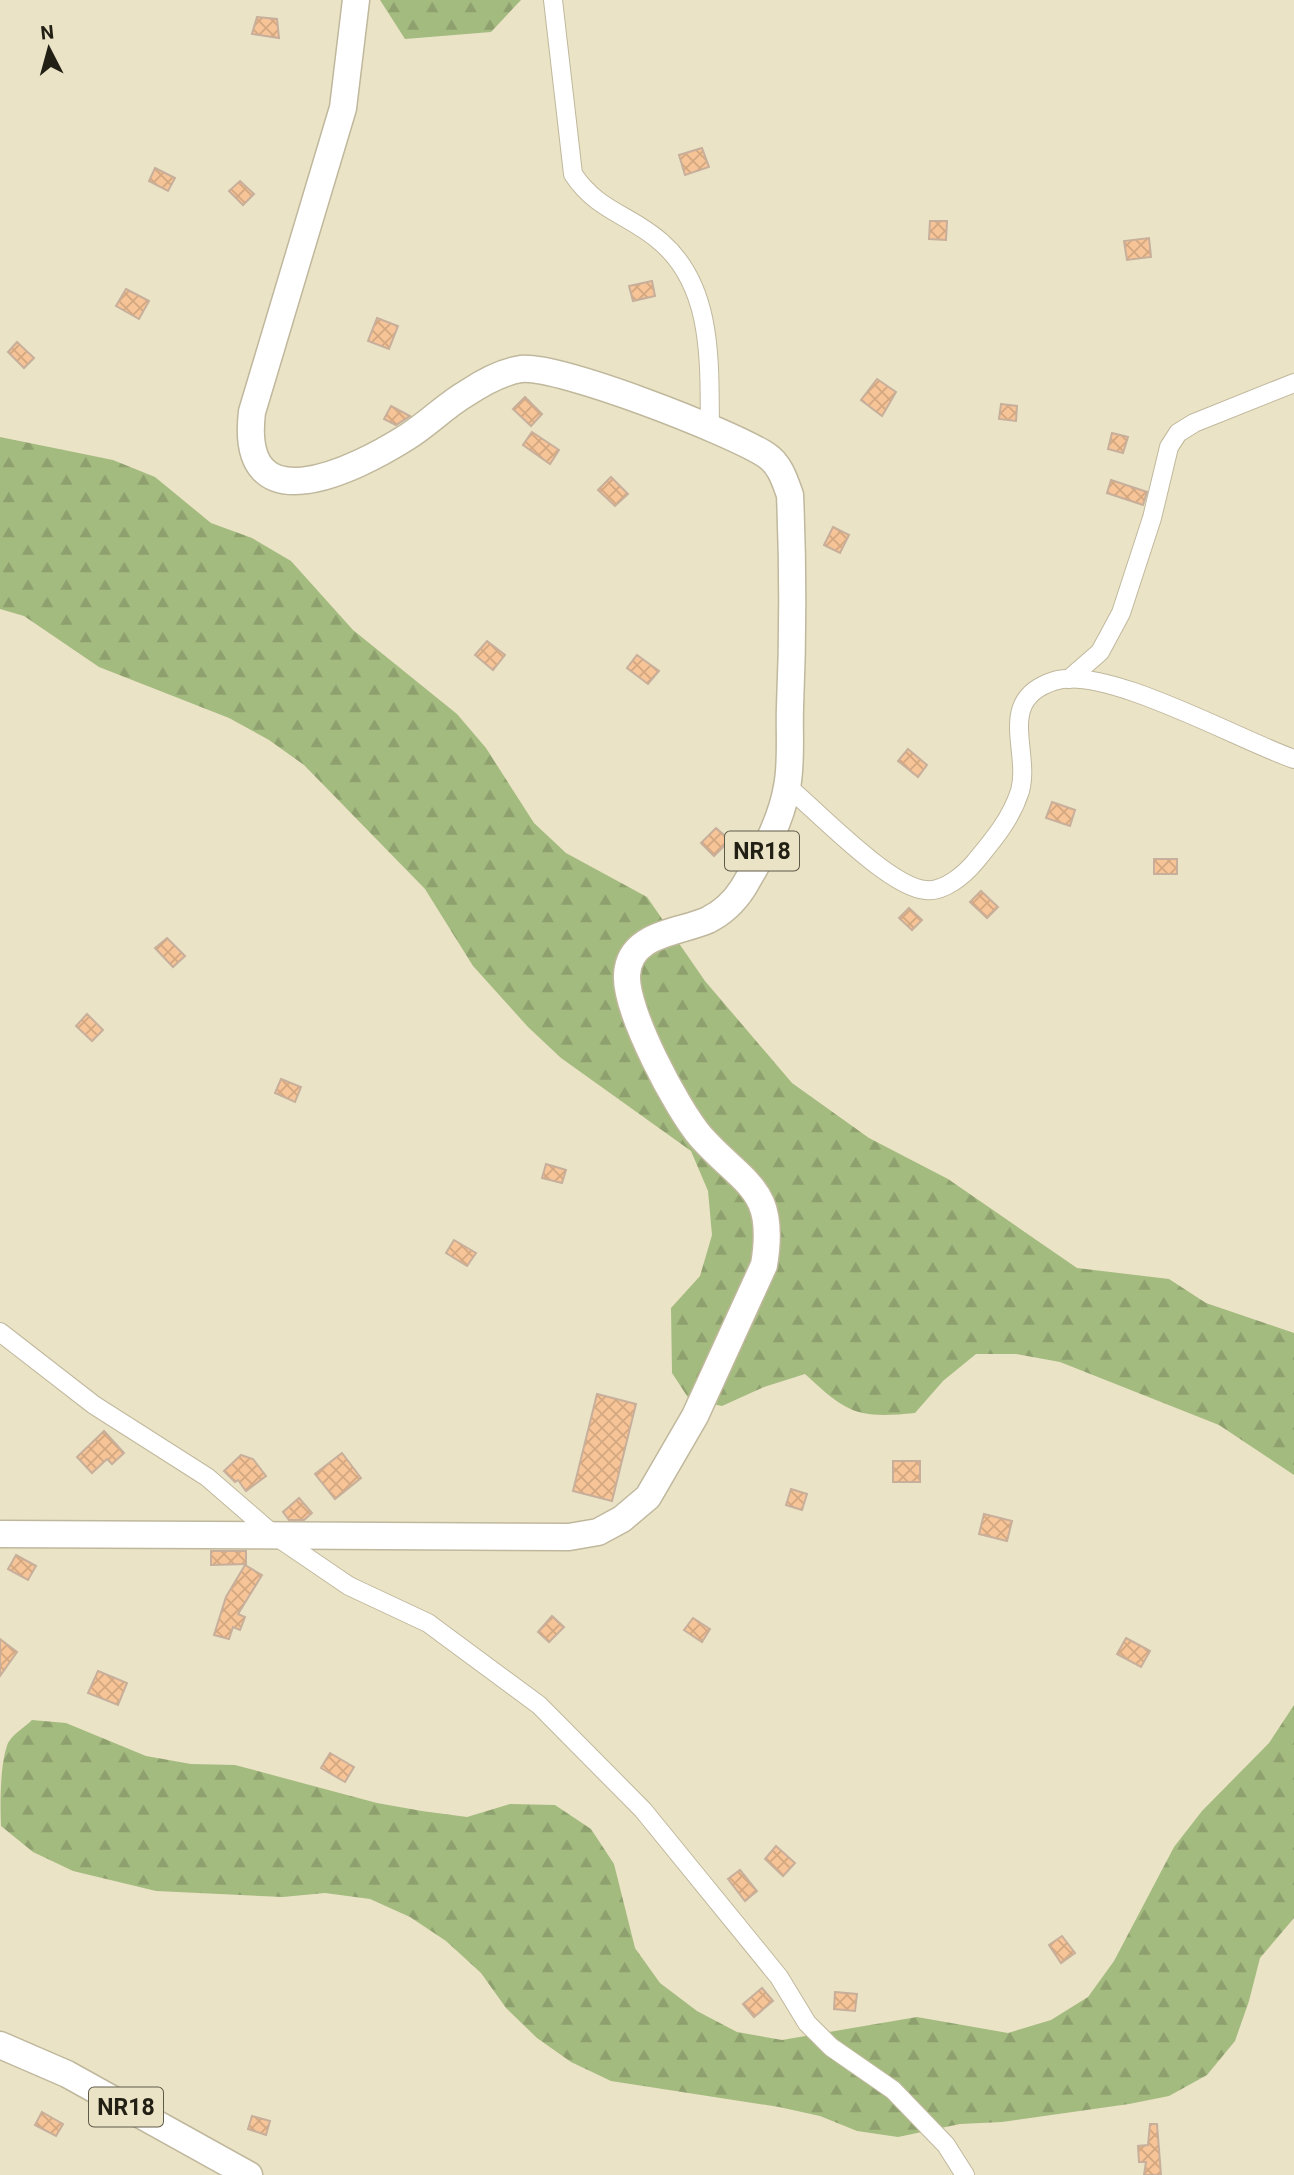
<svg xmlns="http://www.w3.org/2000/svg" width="1294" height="2175" viewBox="0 0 1294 2175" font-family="Roboto,sans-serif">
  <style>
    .forest { fill: url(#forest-firs) }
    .building { fill: url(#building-cross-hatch); stroke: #c7af9b; stroke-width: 2 }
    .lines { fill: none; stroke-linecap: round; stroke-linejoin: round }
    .street-casing { stroke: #c0b89d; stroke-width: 20 }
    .primary-casing { stroke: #c0b89d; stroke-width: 29 }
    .street { stroke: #fff; stroke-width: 18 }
    .primary { stroke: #fff; stroke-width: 26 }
    .labels { text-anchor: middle; stroke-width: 6; stroke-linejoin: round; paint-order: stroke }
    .shield { fill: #ebe3c6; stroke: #5e5a49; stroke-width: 2 }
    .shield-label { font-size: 23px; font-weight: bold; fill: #221f14 }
  </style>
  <defs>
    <pattern id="forest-firs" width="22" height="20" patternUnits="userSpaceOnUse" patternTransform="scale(1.75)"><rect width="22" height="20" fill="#a4bb80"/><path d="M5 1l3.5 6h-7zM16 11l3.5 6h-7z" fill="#8da06e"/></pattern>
    <pattern id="building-cross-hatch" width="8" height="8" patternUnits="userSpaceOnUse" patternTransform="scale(1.75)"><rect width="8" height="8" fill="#f7c497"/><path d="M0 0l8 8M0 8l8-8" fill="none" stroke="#d3a881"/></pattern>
  </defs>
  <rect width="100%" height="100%" fill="#ebe3c6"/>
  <g class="forest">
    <polygon points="380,0 521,0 491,32 405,39"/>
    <path d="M0 437 113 460 155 477 211 523 252 538 291 561 353 630 457 714 486 748 534 823 566 853 647 897 705 981 792 1083 869 1138 948 1179 1077 1268 1169 1279 1206 1303 1294 1333V1475L1219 1425 1060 1362 1016 1354H976L943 1381 915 1413C857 1419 847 1413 805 1374L764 1387 722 1406 689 1399 672 1373 671 1308 700 1276 712 1235 708 1191 691 1151 561 1058 528 1027 473 966 425 889 304 765 269 740 229 718 99 667 24 616 0 609Z"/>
    <path d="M1294 1705V1918L1260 1958 1249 2001 1235 2041 1207 2075 1169 2096 1129 2104 1002 2122 960 2124 898 2137 857 2131 820 2116 779 2107 611 2081 571 2062 537 2038 506 2008 481 1973 446 1941 410 1917 370 1899 325 1893 283 1897 156 1891 73 1871 33 1852 1 1826C0 1803 0 1763 8 1743 13 1734 25 1727 32 1720L66 1723 146 1756 191 1764 235 1765 377 1803 422 1811 467 1817 510 1804 555 1805 591 1829 614 1864 635 1948 660 1983 697 2011 737 2032 782 2040 917 2017 1008 2033 1051 2020 1088 1997 1114 1961 1174 1847 1202 1811 1269 1743Z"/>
  </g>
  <g class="building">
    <polygon points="257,17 277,19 279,38 252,34"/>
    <polygon points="702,148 709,167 685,175 679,155"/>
    <polygon points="155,168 175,178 168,191 149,181"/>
    <polygon points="240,181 254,194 243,205 229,191"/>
    <polygon points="930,221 947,221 946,240 929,239"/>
    <polygon points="1149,238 1151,257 1127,260 1124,241"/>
    <polygon points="652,281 655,296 633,301 629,286"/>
    <polygon points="126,289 149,301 139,319 116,306"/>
    <polygon points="377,318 398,326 389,349 368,341"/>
    <polygon points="17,342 34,358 24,368 8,352"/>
    <polygon points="877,379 896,392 882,416 861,400"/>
    <polygon points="525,397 542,414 531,426 513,409"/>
    <polygon points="1001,404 1017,406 1016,421 999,419"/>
    <polygon points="391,406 410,416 396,425 384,419"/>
    <polygon points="532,432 559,450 550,464 523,445"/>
    <polygon points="1112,433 1128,437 1123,453 1108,449"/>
    <polygon points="611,477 628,494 615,506 598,490"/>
    <polygon points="1111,480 1147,492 1143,505 1107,493"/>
    <polygon points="833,527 849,535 840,553 824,545"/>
    <polygon points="487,641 505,655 493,670 475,655"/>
    <polygon points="637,655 659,671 648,684 627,668"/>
    <polygon points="908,749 927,765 918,777 898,761"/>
    <polygon points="1052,802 1075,810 1070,826 1046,818"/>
    <polygon points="716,828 730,840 714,856 701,843"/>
    <rect x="1154" y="859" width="23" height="15"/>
    <polygon points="981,891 998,907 987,918 970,902"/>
    <polygon points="909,908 922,920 912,930 899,918"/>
    <polygon points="167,938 185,956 173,967 155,948"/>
    <polygon points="87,1014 103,1030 92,1041 76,1026"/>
    <polygon points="281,1079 301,1087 295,1102 275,1093"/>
    <polygon points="546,1164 566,1170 562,1183 542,1178"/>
    <polygon points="454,1240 476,1253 467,1266 446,1253"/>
    <polygon points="597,1394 636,1404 612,1501 573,1491"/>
    <polygon points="104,1431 124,1453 112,1464 107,1459 92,1473 77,1457"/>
    <polygon points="342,1453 361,1478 335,1499 315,1474"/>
    <polygon points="241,1455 253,1459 266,1476 246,1491 238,1480 235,1482 224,1471"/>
    <rect x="893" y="1461" width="27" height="21"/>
    <polygon points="791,1489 807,1494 802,1510 786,1505"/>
    <polygon points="299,1498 312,1513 304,1520 289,1520 283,1512"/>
    <polygon points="984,1514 1012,1521 1007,1541 979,1534"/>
    <polygon points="211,1551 246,1551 246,1564 211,1565"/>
    <polygon points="16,1555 36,1566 28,1580 8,1569"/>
    <polygon points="245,1565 262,1575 238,1614 245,1617 240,1630 233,1627 229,1639 214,1635 226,1597"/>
    <polygon points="552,1616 564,1627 549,1642 538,1632"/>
    <polygon points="693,1618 710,1629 702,1642 684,1630"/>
    <polygon points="1126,1638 1150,1651 1141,1667 1117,1654"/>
    <polygon points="0,1639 17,1652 0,1676"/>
    <polygon points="98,1671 127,1683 118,1705 88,1693"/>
    <polygon points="330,1753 354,1767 345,1782 321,1768"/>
    <polygon points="776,1846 795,1863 783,1876 765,1859"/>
    <polygon points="740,1870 757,1891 745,1901 728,1879"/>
    <polygon points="1062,1936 1075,1953 1061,1963 1049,1945"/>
    <polygon points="762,1988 773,2001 754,2017 743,2004"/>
    <polygon points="835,1992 857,1994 855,2011 834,2009"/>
    <polygon points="42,2112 63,2124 56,2136 35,2125"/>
    <polygon points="252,2116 270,2121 266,2135 248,2129"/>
    <polygon points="1150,2124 1157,2124 1161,2175 1144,2175 1146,2162 1139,2162 1138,2146 1148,2145"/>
  </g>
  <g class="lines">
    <defs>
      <g id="street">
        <path d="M553 0 573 174C597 211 631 215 661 242 714 288 709 364 710 427"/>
        <polyline points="1069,679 1100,652 1121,613 1152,518 1169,447 1178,433 1194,423 1294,383"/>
        <path d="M787 786C817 811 890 888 926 890 944 892 964 875 975 862 994 839 1011 819 1020 791 1031 751 995 700 1054 681 1104 664 1241 741 1294 759"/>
        <polyline points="0,1332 94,1405 207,1477 274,1535 349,1586 428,1623 539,1705 643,1810 779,1977 807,2023 831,2047 893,2090 946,2145 965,2175"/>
      </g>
      <g id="primary">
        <path d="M0 1534 569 1537 598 1532 622 1519 648 1497 695 1416 764 1265C777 1188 745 1186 701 1137 677 1109 625 1011 627 975 629 933 679 933 708 920 722 913 734 902 743 888 761 858 781 822 787 787 792 762 789 733 790 707 793 637 793 566 790 495 785 481 780 464 766 455 731 432 559 365 521 369 502 372 482 383 467 393 446 405 428 424 407 437 355 470 238 528 252 412L343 108 356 0"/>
        <polyline points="0,2045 67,2074 249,2175"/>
      </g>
    </defs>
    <use href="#street" class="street-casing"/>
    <use href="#primary" class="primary-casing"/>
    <use href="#street" class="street"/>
    <use href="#primary" class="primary"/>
  </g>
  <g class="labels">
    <g class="shield">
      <rect x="725" y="831.5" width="74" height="39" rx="5"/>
      <rect x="89" y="2087.5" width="74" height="39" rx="5"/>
    </g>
    <g class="shield-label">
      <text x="762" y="859">NR18</text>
      <text x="126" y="2115">NR18</text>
    </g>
  </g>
  <g transform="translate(49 49) rotate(354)" stroke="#ebe3c6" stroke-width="5" paint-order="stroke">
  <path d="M0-5L12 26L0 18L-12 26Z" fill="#221f14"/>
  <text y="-10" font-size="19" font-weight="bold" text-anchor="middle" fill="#221f14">N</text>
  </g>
</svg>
